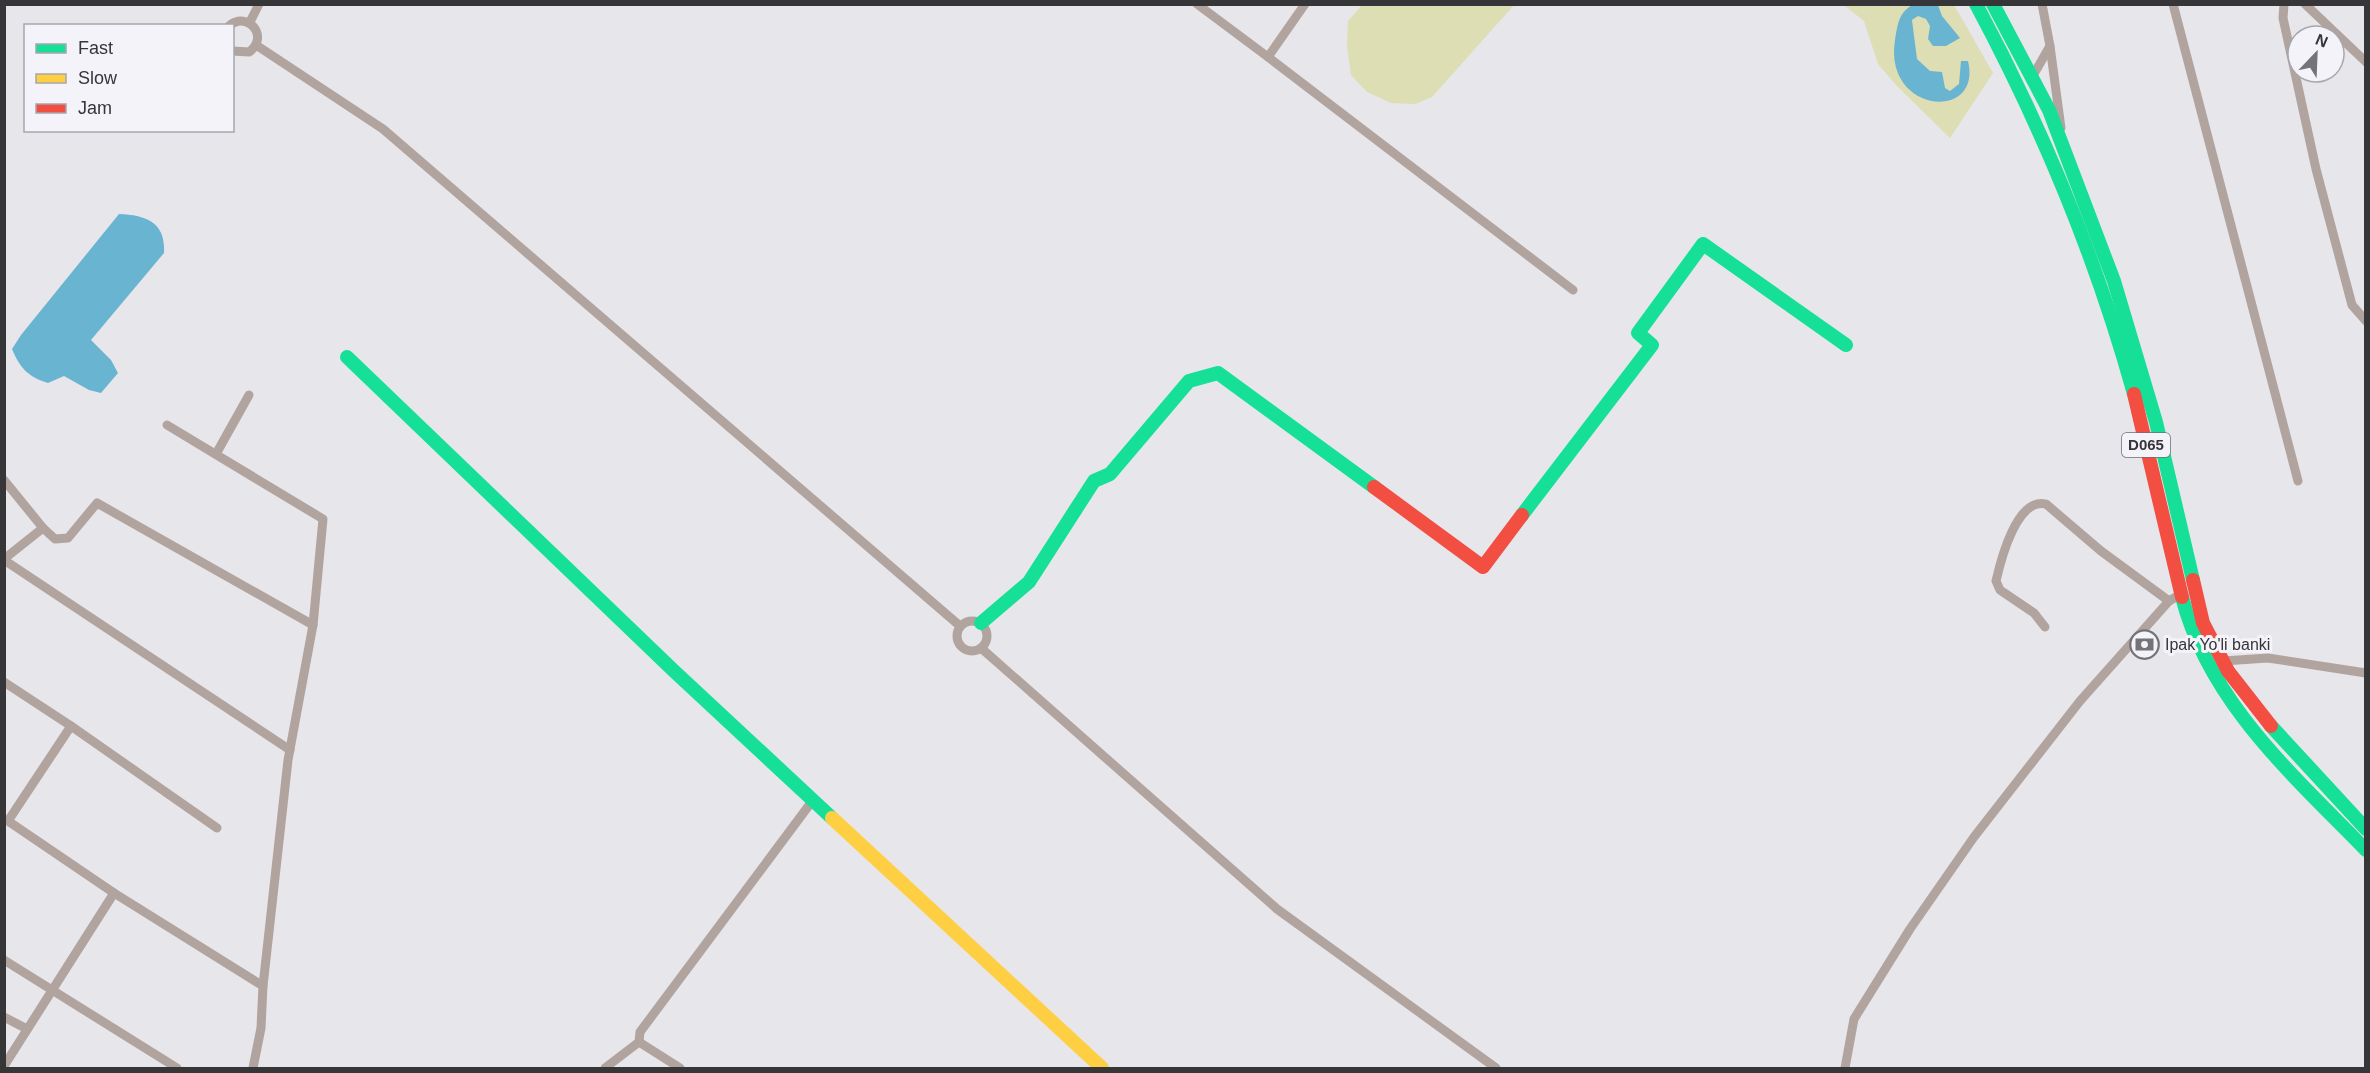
<svg xmlns="http://www.w3.org/2000/svg" width="2370" height="1073" viewBox="0 0 2370 1073" font-family="Arial,sans-serif">
  <style>
    .green { fill: #dddeb3 }
    .water { fill: #69b4d1 }
    .lines { fill: none; stroke-linecap: round; stroke-linejoin: round }
    .street { stroke: #b1a49e; stroke-width: 9 }
    .fast { stroke: #16e098; stroke-width: 14 }
    .slow { stroke: #ffcf43; stroke-width: 14 }
    .jam { stroke: #f24e42; stroke-width: 14 }
    .labels { text-anchor: middle; stroke-width: 6; stroke-linejoin: round; paint-order: stroke }
    .shield { fill: #f3f3f9; stroke: #6f6e72; stroke-width: 1.5 }
    .shield-label { font-size: 15px; font-weight: bold; fill: #363538 }
    .poi-label { font-size: 16px; fill: #363538; stroke: #f3f3f9; text-anchor: start }
  </style>
  <rect width="100%" height="100%" fill="#e7e6eb"/>
  <g class="green">
    <polygon points="1363,4 1514,4 1514,5 1432,97 1415,104 1391,103 1367,92 1351,75 1347,46 1348,21"/>
    <polygon points="1844,5 1954,5 1993,73 1950,138 1897,86 1878,64 1864,21"/>
  </g>
  <g class="water">
    <path d="M1912 5H1938L1942 16 1960 38 1946 46H1933L1928 39 1930 26 1926 19 1918 16 1912 20 1917 59 1930 71 1942 72 1945 88 1950 91 1959 84 1961 61H1968C1983 122 1883 114 1895 40 1898 24 1898 14 1912 5Z"/>
    <path d="M119 214C147 215 166 223 164 253L91 340 111 360 118 373 101 393 89 390 64 376 48 383C28 377 20 368 12 349L21 335Z"/>
  </g>
  <g class="lines">
    <g class="street">
      <polyline points="1197,4 1268,57 1305,4"/>
      <polyline points="2173,4 2298,481"/>
      <polyline points="2284,4 2283,18 2316,169 2352,305 2366,321"/>
      <polyline points="2305,4 2366,62"/>
      <polyline points="250,22 259,4"/>
      <path d="M229 26C248 10 270 37 249 52L232 51"/>
      <polyline points="256,45 383,129 960,626"/>
      <polyline points="2050,46 2061,128"/>
      <polyline points="1268,57 1573,290"/>
      <polyline points="2031,79 2050,46 2042,4"/>
      <polyline points="167,425 323,519 313,625 288,760 263,986"/>
      <polyline points="216,454 249,395"/>
      <polyline points="4,480 43,528 55,539 68,538 97,503 313,625"/>
      <polyline points="4,559 43,528"/>
      <polyline points="4,560 290,750"/>
      <circle cx="972" cy="636" r="15"/>
      <path d="M2045 627 2034 613 2000 590 1996 581C2001 559 2017 497 2046 504L2101 551 2169 601"/>
      <polyline points="981,648 1277,909 1496,1068"/>
      <polyline points="2223,661 2268,658 2366,673"/>
      <polyline points="4,682 71,726"/>
      <polyline points="114,893 8,821 71,726 217,828"/>
      <polyline points="4,960 177,1068"/>
      <polyline points="4,1017 27,1029"/>
      <polyline points="639,1042 680,1068"/>
      <polyline points="4,1066 114,893 263,986 261,1028 253,1068"/>
      <polyline points="605,1068 639,1042 640,1032 813,800"/>
      <polyline points="1845,1068 1854,1019 1910,929 1974,837 2080,701 2169,601 2183,593"/>
    </g>
    <g class="fast">
      <path d="M1976 4C2043 129 2096 257 2134 394"/>
      <polyline points="1993,4 2049,110 2114,281 2156,422 2193,580"/>
      <polyline points="347,357 674,671 832,818"/>
      <polyline points="1522,515 1652,345 1638,333 1703,244 1846,345"/>
      <path d="M2182 597C2209 702 2293 775 2366 850"/>
      <polyline points="981,623 1029,582 1094,481 1110,474 1189,381 1218,373 1374,487"/>
      <polyline points="2271,726 2366,829"/>
    </g>
    <polyline class="slow" points="832,818 1102,1068"/>
    <g class="jam">
      <polyline points="2134,394 2182,597"/>
      <polyline points="1374,487 1483,567 1522,515"/>
      <polyline points="2193,580 2203,623 2228,671 2271,726"/>
    </g>
  </g>
  <defs>
    <symbol id="bank-ring" viewBox="-11 -11 22 22"><circle r="9.5" fill="#f3f3f9" stroke="#747377" stroke-width="1.5"/><path d="M-6-4H6V4H-6ZM0-2.3a2.3 2.3 0 1 0 0 4.6a2.3 2.3 0 1 0 0-4.6Z" fill="#747377"/></symbol>
  </defs>
  <g fill-rule="evenodd">
    <use href="#bank-ring" x="2128" y="628" width="33" height="33"/>
  </g>
  <g class="labels">
    <rect class="shield" x="2122" y="433" width="48" height="24" rx="4.5"/>
    <g class="shield-label">
      <text x="2146" y="450">D065</text>
    </g>
    <g class="poi-label">
      <text x="2165" y="650">Ipak Yo'li banki</text>
    </g>
  </g>
  <rect width="2370" height="1073" fill="none" stroke="#363538" stroke-width="12"/>
  <rect x="24" y="24" width="210" height="108" fill="#f3f3f9" stroke="#a7a7ac" stroke-width="1.5"/>
  <rect x="36" y="44" width="30" height="9" fill="#16e098" stroke="#a7a7ac" stroke-width="1.5"/>
  <text x="78" y="54" font-size="18" fill="#363538">Fast</text>
  <rect x="36" y="74" width="30" height="9" fill="#ffcf43" stroke="#a7a7ac" stroke-width="1.5"/>
  <text x="78" y="84" font-size="18" fill="#363538">Slow</text>
  <rect x="36" y="104" width="30" height="9" fill="#f24e42" stroke="#a7a7ac" stroke-width="1.5"/>
  <text x="78" y="114" font-size="18" fill="#363538">Jam</text>
  <g transform="translate(2316 54) rotate(23)"><circle r="28" fill="#f3f3f9" stroke="#a7a7ac" stroke-width="1.5"/>
  <path d="M0-4.5L10 22L0 15L-10 22Z" fill="#747377"/>
  <text y="-9" font-size="16" font-weight="bold" text-anchor="middle" fill="#363538">N</text>
  </g>
</svg>
